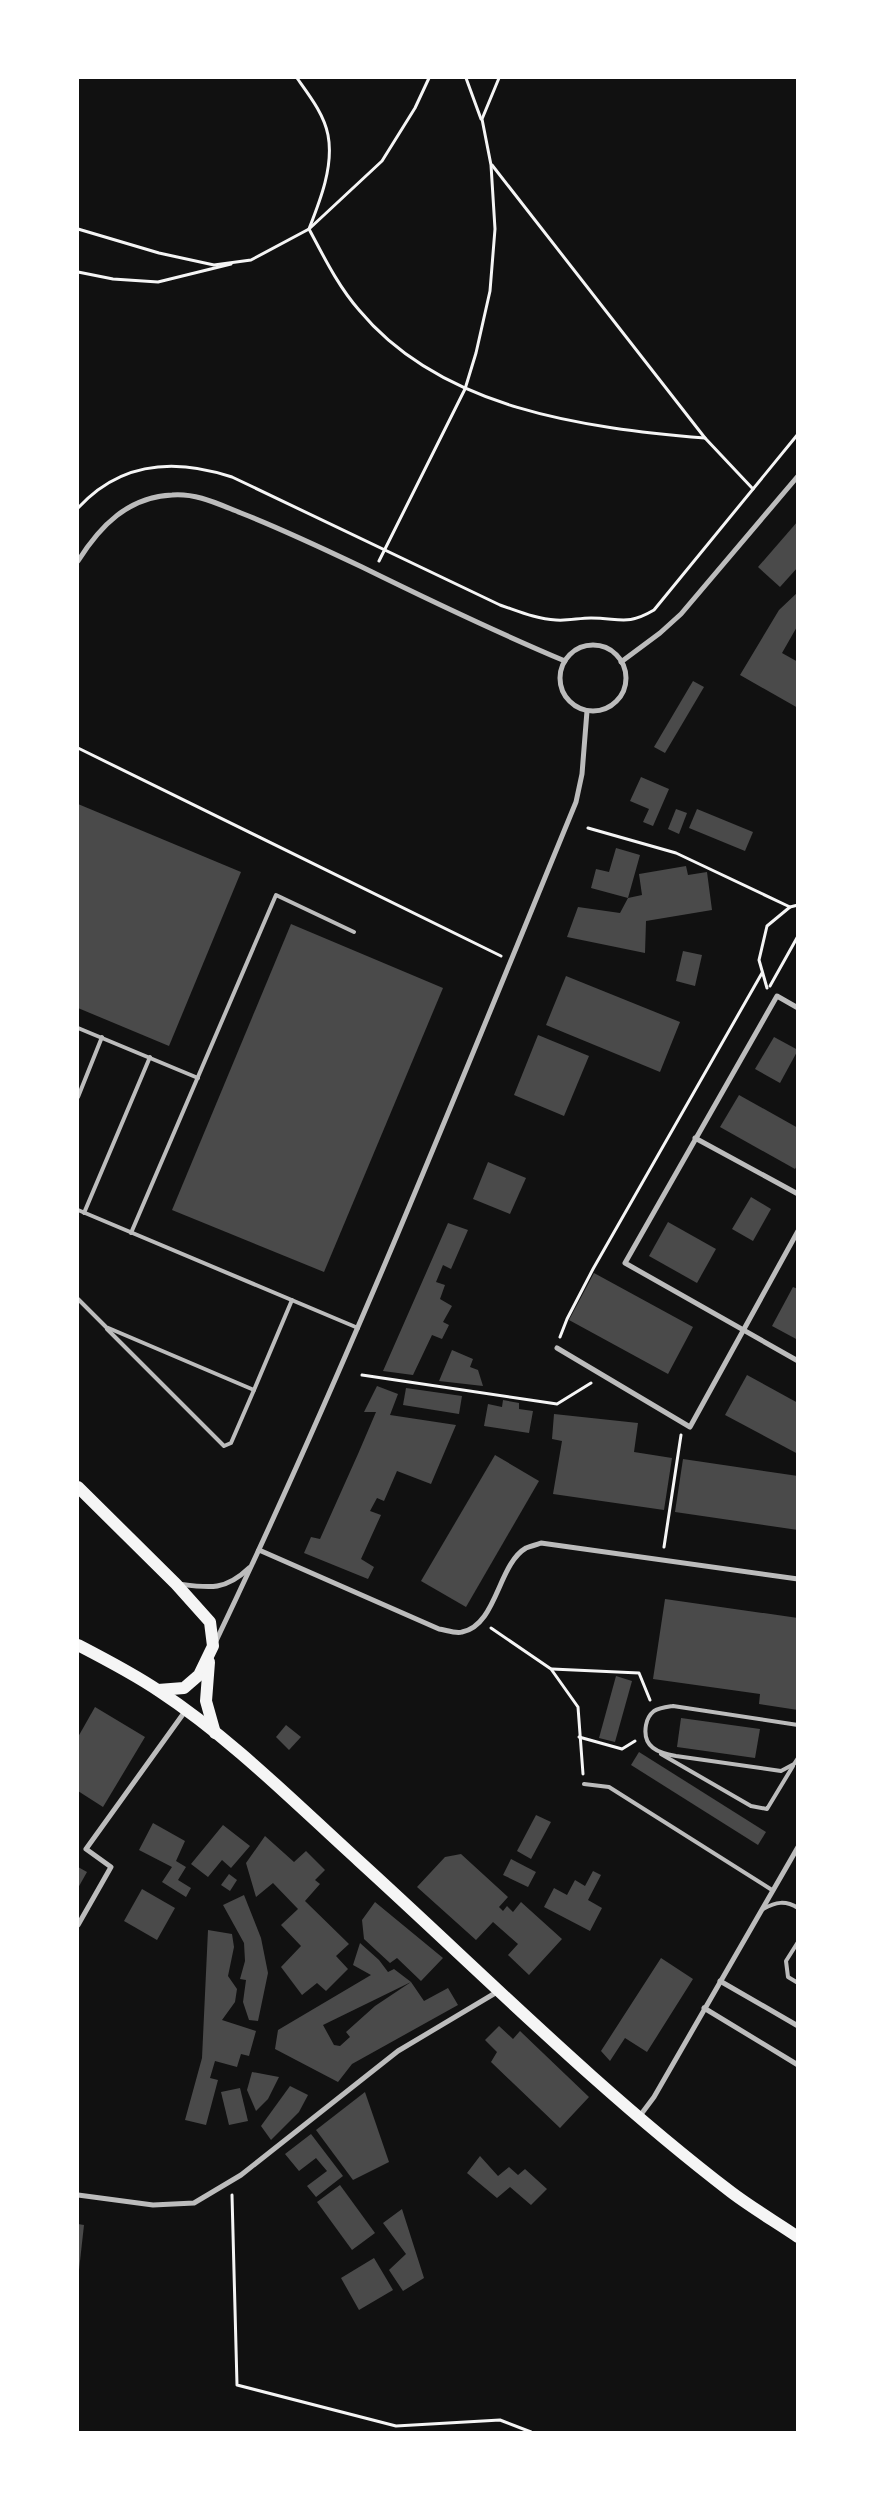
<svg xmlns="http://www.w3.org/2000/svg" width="875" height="2510" viewBox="0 0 875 2510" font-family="'Varela Round',sans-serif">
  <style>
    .building { fill: #4a4a4a; fill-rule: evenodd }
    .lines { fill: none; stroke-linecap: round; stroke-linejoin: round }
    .path { stroke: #f5f5f5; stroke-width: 3 }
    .service { stroke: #bcbcbc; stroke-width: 4 }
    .minor { stroke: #bcbcbc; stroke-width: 5 }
    .primary { stroke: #f5f5f5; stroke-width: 12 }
  </style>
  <rect width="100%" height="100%" fill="#111"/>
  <g class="building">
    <polygon points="798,521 798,567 780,587 758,567"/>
    <polygon points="798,592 798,625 782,653 798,662 798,708 740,675 779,610"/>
    <polygon points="693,681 704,687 665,753 654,747"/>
    <polygon points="641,777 669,789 653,826 643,822 649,809 630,801"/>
    <polygon points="78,804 241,872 169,1046 78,1008"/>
    <polygon points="676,809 687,813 679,834 668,829"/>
    <polygon points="697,809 753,832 745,851 689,828"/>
    <polygon points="616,848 640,855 628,898 591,888 596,869 609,872"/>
    <polygon points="686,866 688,875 707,872 712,910 646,921 645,953 567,937 578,907 620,913 628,898 642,895 639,874"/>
    <polygon points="291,924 443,988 324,1272 172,1210"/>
    <polygon points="683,951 702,955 695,986 676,981"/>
    <polygon points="566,976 680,1022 660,1072 546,1025"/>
    <polygon points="538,1035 589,1056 564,1116 514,1095"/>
    <polygon points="774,1037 798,1050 780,1083 755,1069"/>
    <polygon points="739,1095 798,1128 798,1164 795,1169 720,1127"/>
    <polygon points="488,1162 526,1178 510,1214 473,1199"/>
    <polygon points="751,1197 771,1209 753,1241 732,1229"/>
    <polygon points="668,1222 716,1249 697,1283 649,1256"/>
    <polygon points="448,1223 468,1230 451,1269 443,1265 436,1282 445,1285 440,1299 452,1306 443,1322 449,1325 442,1339 432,1335 413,1375 383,1371"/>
    <polygon points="594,1273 693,1327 668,1374 569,1320"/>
    <polygon points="793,1287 798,1289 798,1340 772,1326"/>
    <polygon points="452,1350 473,1359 470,1367 478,1370 483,1386 439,1381"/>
    <polygon points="747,1375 798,1403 798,1454 725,1415"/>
    <polygon points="377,1386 398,1394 390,1415 456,1425 431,1484 397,1471 384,1501 377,1498 370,1511 381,1515 361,1559 374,1567 368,1579 304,1553 311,1537 320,1539 358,1454 376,1412 364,1412"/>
    <polygon points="406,1388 462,1396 459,1414 403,1405"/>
    <polygon points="503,1400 519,1403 519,1409 533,1411 529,1433 484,1426 488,1404 502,1407"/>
    <polygon points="554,1414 638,1423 634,1452 672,1458 664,1510 553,1494 562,1441 552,1439"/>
    <polygon points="495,1455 539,1481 466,1607 421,1581"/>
    <polygon points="683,1459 798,1476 798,1530 675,1512"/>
    <polygon points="665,1599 798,1618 798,1710 759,1704 760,1694 653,1679"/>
    <polygon points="616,1676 632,1681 615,1742 599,1738"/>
    <polygon points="95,1707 145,1737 103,1807 78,1791 78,1737"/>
    <polygon points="681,1718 760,1729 755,1758 677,1747"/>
    <polygon points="286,1725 301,1737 289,1750 276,1737"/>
    <polygon points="639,1752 766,1832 758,1845 631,1765"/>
    <polygon points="536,1815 551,1822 531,1859 517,1851"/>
    <polygon points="153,1823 185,1841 176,1861 186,1867 178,1880 191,1888 186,1897 162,1882 172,1867 139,1850"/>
    <polygon points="223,1825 250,1846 231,1868 222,1860 208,1877 191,1864"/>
    <polygon points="265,1836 294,1862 306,1851 325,1870 315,1880 320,1884 305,1901 349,1944 336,1956 348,1969 326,1991 317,1983 302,1995 281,1967 301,1946 281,1925 298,1909 273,1883 256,1897 246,1863"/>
    <polygon points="461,1854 508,1897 499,1907 503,1911 507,1906 513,1912 521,1902 562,1939 529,1975 508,1955 518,1944 493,1922 476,1940 417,1887 445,1857"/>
    <polygon points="511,1859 536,1872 528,1887 503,1875"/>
    <polygon points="78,1867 87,1872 78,1888"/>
    <polygon points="593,1871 601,1875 588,1900 602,1908 590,1931 544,1907 554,1888 567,1895 575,1880 585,1886"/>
    <polygon points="229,1874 237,1880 230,1891 221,1885"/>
    <polygon points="142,1889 175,1908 157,1940 124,1921"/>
    <polygon points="244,1895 261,1938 268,1973 258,2021 249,2020 243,2002 246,1980 240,1979 245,1961 244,1943 223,1905"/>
    <polygon points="375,1902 443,1958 421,1981 397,1958 390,1963 364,1939 362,1920"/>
    <polygon points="208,1930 232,1934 234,1947 228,1976 237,1989 235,2002 222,2020 256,2031 249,2056 241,2054 237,2067 215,2061 210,2078 218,2080 206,2125 185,2120 202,2058"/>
    <path d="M360 1943 379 1960 388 1972 394 1969 411 1982 424 2001 448 1988 458 2005 352 2064 338 2082 275 2049 278 2030 371 1975 353 1965ZM411 1982 375 2006 346 2032 350 2037 340 2046 334 2045 323 2025Z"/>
    <polygon points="661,1958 693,1979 647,2052 625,2038 610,2061 601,2051"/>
    <polygon points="499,2026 513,2039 520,2031 589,2097 560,2128 491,2062 497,2052 485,2040"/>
    <polygon points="252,2072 279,2077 268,2099 256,2111 247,2090"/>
    <polygon points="290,2086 308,2095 299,2112 271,2140 261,2126"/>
    <polygon points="240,2088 248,2121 229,2125 221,2092"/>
    <polygon points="365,2092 389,2162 353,2180 316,2130"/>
    <polygon points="311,2134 343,2176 316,2197 307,2186 327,2171 316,2158 299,2171 285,2154"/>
    <polygon points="480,2156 498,2176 509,2167 518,2175 525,2169 547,2189 531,2205 510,2187 497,2198 467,2173"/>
    <polygon points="340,2185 375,2233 352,2250 317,2202"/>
    <polygon points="402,2209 424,2278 403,2291 389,2270 406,2254 383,2223"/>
    <polygon points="78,2224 84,2225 79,2270 78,2270"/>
    <polygon points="374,2258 393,2290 359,2310 341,2278"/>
  </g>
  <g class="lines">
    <g class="path">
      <path d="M297 78C309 95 324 114 328 135 334 166 320 201 309 229 324 257 338 286 359 310 441 409 584 428 705 438L753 489"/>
      <polyline points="466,78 481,119"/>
      <polyline points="492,165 705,438"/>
      <polyline points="78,229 159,253 214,265 251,260 309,229 382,161 415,108 429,78"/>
      <polyline points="78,272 113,279 158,282 231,264"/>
      <path d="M78 508C120 462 175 458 232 477L500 605C518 611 536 619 556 620 568 621 579 618 591 618 620 618 627 626 654 610L798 434"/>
      <polyline points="379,561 465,389 476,353 490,291 495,229 491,165 482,119 499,78"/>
      <polyline points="78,748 501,956"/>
      <polyline points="588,828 676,853 790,907"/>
      <polyline points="770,986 798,936"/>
      <polyline points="767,988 759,960 767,926 790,907 798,905"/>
      <polyline points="560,1337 567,1319 593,1269 762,973"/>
      <polyline points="362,1375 557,1404 591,1383"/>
      <polyline points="664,1547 681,1435"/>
      <polyline points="491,1628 551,1669 578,1707 583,1774"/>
      <polyline points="552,1669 639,1673 650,1700"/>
      <polyline points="579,1737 622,1749 635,1741"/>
      <polyline points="232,2195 237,2385 396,2426 500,2420 531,2432"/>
    </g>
    <g class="service">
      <polyline points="78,1028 198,1078"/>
      <polyline points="78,1097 102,1037"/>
      <polyline points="78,1210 358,1328"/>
      <polyline points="84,1213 150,1057"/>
      <polyline points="131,1233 276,895 354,932"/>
      <polyline points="78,1299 106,1327 254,1390 292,1300"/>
      <polyline points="107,1329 224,1446 231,1443 254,1390"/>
      <path d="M798 1725 673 1706C667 1707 659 1708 654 1711 649 1715 647 1719 646 1725 642 1747 658 1753 676 1756L781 1771 794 1764 798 1758"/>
      <polyline points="661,1754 751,1806 767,1809 793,1766"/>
      <polyline points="584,1784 609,1787 772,1890"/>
      <path d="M763 1909C776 1902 785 1900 798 1908"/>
      <polyline points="798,1942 786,1961 788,1977 798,1983"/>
    </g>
    <g class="minor">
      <path d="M78 561C100 526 128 497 172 495 197 493 218 504 241 513 282 529 322 548 362 567 429 600 496 632 565 661"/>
      <circle cx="593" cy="678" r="33"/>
      <polyline points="621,662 660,633 681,614 798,476"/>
      <polyline points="798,1008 777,996 625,1263 798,1361"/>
      <polyline points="695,1138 798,1194"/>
      <polyline points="557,1348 690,1427 798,1231"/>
      <path d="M259 1550 439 1629C446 1630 456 1634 462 1632 497 1625 498 1564 526 1548 531 1546 536 1545 541 1543L798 1579"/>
      <path d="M179 1584C209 1588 225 1591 249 1568"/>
      <path d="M216 1641C347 1367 460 1084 576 802L582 774 587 711"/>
      <polyline points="78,1925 111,1867 86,1849 186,1710"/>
      <polyline points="720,1981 798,2026"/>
      <polyline points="704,2008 798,2065"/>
      <polyline points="639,2117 654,2097 798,1847"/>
      <polyline points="78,2195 153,2205 194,2203 241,2175 398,2051 497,1992"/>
    </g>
    <g class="primary">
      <polyline points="78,1487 176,1584 210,1622 213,1646 199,1675 184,1688 158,1690"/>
      <path d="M78 1645C105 1659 134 1674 159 1691 232 1739 295 1803 359 1861 482 1973 599 2091 731 2192 752 2208 776 2222 798 2237"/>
      <polyline points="209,1662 206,1701 215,1733"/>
    </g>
  </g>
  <rect width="875" height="2510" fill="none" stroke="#ffffff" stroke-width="158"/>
</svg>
